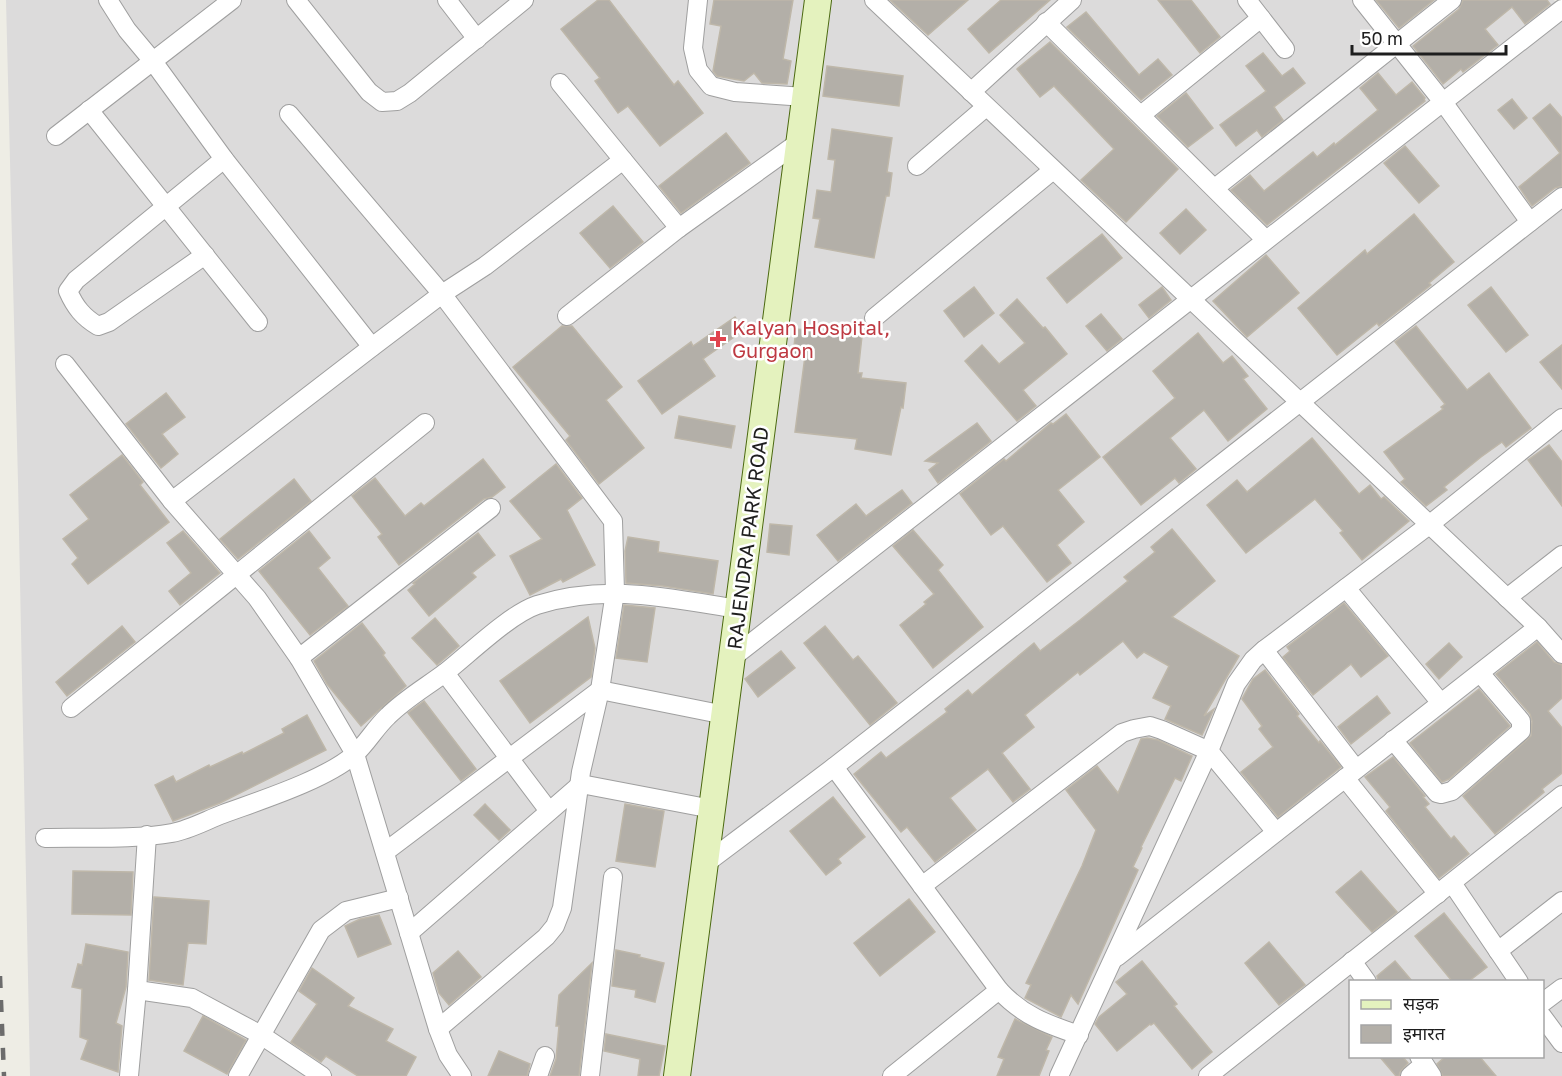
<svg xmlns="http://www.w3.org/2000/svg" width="1562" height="1076" viewBox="0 0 1562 1076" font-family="'Golos Text','Noto Sans Devanagari',sans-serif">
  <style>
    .residential { fill: #dcdbdb; fill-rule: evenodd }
    .building { fill: #b3afa8; stroke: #beb7a9; stroke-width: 1.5 }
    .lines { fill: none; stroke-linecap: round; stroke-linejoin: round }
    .street-casing { stroke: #9f9f9f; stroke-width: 20 }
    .secondary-casing { stroke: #4b6910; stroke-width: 28 }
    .street { stroke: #fff; stroke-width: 18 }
    .secondary { stroke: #e4f2be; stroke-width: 26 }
    .rail { stroke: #6c6c6c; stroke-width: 4.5; stroke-dasharray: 12 12; stroke-linecap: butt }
    .health-dot { fill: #e0444e; stroke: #fff; stroke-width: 2 }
    .labels { text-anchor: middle; stroke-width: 5; stroke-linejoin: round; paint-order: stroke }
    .health-label { font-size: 20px; fill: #be3a42; stroke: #fff; text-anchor: start }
    .street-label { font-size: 20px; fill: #1e1e1e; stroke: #fff }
  </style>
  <rect width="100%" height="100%" fill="#eeede5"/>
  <path class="residential" d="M6 0H1554L1562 10V1076H30L18 482ZM1350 982H1542V1056H1350Z"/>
  <g class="building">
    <polygon points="598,0 609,0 674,85 678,81 703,113 660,146 628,106 618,113 595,81 600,78 561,29"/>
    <polygon points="714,0 793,0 783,59 791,61 787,84 762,83 754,73 744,81 717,76 713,71 721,26 710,24"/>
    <polygon points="890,0 968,0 928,35"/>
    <polygon points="1001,0 1050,0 989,53 968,29"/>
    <polygon points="1158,0 1191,0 1220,37 1200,53"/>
    <polygon points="1376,0 1434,0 1399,28"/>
    <polygon points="1463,0 1547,0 1550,4 1525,24 1512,7 1485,29 1498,45 1463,72 1461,69 1443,84 1413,46 1459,9"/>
    <polygon points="1086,12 1139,75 1158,59 1172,75 1141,100 1067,27"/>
    <polygon points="1050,42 1178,169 1126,222 1081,180 1114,149 1054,86 1040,97 1017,69"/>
    <polygon points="1263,53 1282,76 1293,68 1305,83 1274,107 1283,120 1262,137 1257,130 1236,146 1220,125 1266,91 1246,66"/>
    <polygon points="827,66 903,76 899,106 823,96"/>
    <polygon points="1378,73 1396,95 1412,82 1425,98 1424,99 1425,101 1267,225 1231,190 1250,175 1264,191 1313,152 1317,157 1334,143 1335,145 1378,110 1360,88"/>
    <polygon points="1186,93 1213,128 1188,147 1157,116"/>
    <polygon points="1512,99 1527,118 1514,129 1498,110"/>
    <polygon points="1550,104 1562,118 1562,186 1555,188 1532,206 1519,187 1560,153 1533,118"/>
    <polygon points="832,129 892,138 887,172 892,173 889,196 886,196 874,258 815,247 820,219 813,218 817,190 831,192 835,160 828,159"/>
    <polygon points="726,133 750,163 681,213 659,186"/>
    <polygon points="1405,146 1439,186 1419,203 1384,163"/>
    <polygon points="613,206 643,242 610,268 580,233"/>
    <polygon points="1186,209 1206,230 1180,254 1160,233"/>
    <polygon points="1414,214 1454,262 1429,283 1431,285 1379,326 1377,323 1337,355 1298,308 1365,250 1367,254"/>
    <polygon points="1102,234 1122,258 1067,303 1047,278"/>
    <polygon points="1266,255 1299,293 1247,337 1213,301"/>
    <polygon points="974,287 994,313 964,337 944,311"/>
    <polygon points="1162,287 1171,300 1149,318 1139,305"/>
    <polygon points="1491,287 1528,335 1506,352 1468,305"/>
    <polygon points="1017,299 1043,328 1045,327 1067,354 1023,390 1036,406 1017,421 965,361 982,345 999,364 1025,343 1000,315"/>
    <polygon points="1101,314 1122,339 1107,351 1086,326"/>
    <polygon points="735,317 744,330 703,359 715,376 662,414 638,381 691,342 693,346"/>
    <polygon points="562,326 572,326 622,387 606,400 644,448 599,484 566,440 570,436 513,367"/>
    <polygon points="1416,326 1467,390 1489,373 1531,428 1506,447 1502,442 1481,457 1444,487 1447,490 1426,506 1401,482 1405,479 1384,452 1443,409 1441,407 1445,404 1395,342"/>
    <polygon points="796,329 862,336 858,373 862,373 861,378 906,383 903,408 901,407 891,455 855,449 857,439 795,432 805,356 793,355"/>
    <polygon points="1198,333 1223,363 1232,356 1248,376 1243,379 1267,409 1228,441 1204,410 1170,438 1196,469 1179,483 1175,478 1141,505 1103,457 1175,398 1153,371"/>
    <polygon points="1562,345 1562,389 1540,362"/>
    <polygon points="166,393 185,417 162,434 178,454 161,468 126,424"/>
    <polygon points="1066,414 1100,457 1058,490 1084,522 1057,545 1071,563 1047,582 1003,526 991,535 960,494 1004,459 1006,461 1051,423 1053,424"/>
    <polygon points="679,416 735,426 731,448 675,438"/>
    <polygon points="977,423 991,441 938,483 929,470 938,463 925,461"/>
    <polygon points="1312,438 1359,494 1370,485 1381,499 1384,497 1409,521 1362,560 1340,533 1343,531 1315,499 1246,553 1207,505 1237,480 1247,492"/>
    <polygon points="1549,445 1562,462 1562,506 1528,460"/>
    <polygon points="122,455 143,482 140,485 169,522 88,584 72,564 78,558 63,539 89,519 70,495"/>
    <polygon points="483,459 505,487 492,497 484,499 399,565 378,537 382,534 352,496 375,478 405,516 421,503 424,506"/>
    <polygon points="556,464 582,498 567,510 595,565 563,582 561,579 530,595 510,556 542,539 510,501"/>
    <polygon points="294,479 311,501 238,559 220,539"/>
    <polygon points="902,490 912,503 838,561 817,535 856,504 866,516"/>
    <polygon points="770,524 792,526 789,555 767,552"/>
    <polygon points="1172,529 1215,581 1172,617 1239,656 1204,716 1214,709 1202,735 1165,719 1171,706 1153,698 1169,666 1144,652 1137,658 1123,641 1080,675 1078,672 1025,715 1034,727 1002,753 1030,789 1013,802 988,769 950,798 976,830 935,862 907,827 901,832 854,774 881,752 886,758 947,712 945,709 968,690 972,695 1034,643 1040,651 1080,620 1128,581 1124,577 1155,552 1151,547"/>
    <polygon points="913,530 943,565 938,570 983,627 933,668 900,625 926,604 924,602 934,594 893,546"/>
    <polygon points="183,531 220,573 180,605 169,591 191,573 167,543"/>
    <polygon points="309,531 330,558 318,568 348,606 310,635 259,571"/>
    <polygon points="478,533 495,555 472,573 476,577 429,616 408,590 415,584 413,583"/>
    <polygon points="628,537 659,542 658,552 718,561 713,594 663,586 626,583 625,551"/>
    <polygon points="1344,603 1388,656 1361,677 1351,664 1313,695 1283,657 1290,651 1287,647"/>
    <polygon points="624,605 655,608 647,662 616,658"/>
    <polygon points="588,617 595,648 591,677 530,723 500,681"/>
    <polygon points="435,618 459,646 437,665 412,638"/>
    <polygon points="362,623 385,653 383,655 406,686 361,726 327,684 314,661"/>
    <polygon points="122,626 135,642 67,696 56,682"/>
    <polygon points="825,626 853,660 858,656 897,703 870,725 804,643"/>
    <polygon points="1537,642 1554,662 1562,665 1562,698 1548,711 1562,728 1562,773 1542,789 1544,792 1495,834 1463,796 1531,736 1532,721 1530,714 1496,674"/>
    <polygon points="1449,643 1462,657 1439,679 1426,664"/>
    <polygon points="781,651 795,668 758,697 745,679"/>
    <polygon points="1265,670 1299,714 1297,716 1319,743 1320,741 1341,767 1278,817 1241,772 1273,747 1259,729 1262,726 1242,699 1253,679"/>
    <polygon points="1479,689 1510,726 1449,779 1442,782 1410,743"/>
    <polygon points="1377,696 1390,713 1351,744 1338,727"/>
    <polygon points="424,701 476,769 461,781 408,713"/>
    <polygon points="307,715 326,750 220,803 173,821 155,785 173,776 176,782 209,765 210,767 242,752 243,754 284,733 282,729"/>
    <polygon points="1147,738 1158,740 1192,756 1181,781 1175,778 1141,847 1142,848 1133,867 1138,870 1078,1004 1071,995 1061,1017 1025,998 1031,985 1026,983 1082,866 1096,830 1066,790 1097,766 1118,793 1141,739"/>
    <polygon points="1393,757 1425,796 1423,797 1429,804 1425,807 1451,839 1454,836 1469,854 1439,878 1386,811 1390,807 1365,777"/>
    <polygon points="833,797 865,837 838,859 841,863 826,875 790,831"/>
    <polygon points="485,804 510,830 499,840 474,815"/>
    <polygon points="625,804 664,811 655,867 616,861"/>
    <polygon points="73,871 133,872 131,915 72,914"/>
    <polygon points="1361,871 1397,912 1372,932 1336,892"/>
    <polygon points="154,897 209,901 206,944 188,943 183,985 149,980"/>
    <polygon points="909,899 935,932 880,976 854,943"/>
    <polygon points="1444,913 1487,967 1469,981 1452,981 1415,936"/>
    <polygon points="379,915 391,944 358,957 345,926 360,919"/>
    <polygon points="1269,942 1305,985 1279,1005 1245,963"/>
    <polygon points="86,944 128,952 126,987 116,1023 122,1026 118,1072 81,1059 88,1040 80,1037 82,989 72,987 78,964 82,965"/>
    <polygon points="616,950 640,955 639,957 664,963 655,1002 635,997 636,990 612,986"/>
    <polygon points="458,951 481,977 449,1005 439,993 433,973"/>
    <polygon points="1142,961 1177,1004 1174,1006 1212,1052 1192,1069 1154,1023 1151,1025 1150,1024 1117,1051 1095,1024 1099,1017 1127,994 1116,982"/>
    <polygon points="1395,961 1412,981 1378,981 1377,976"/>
    <polygon points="592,963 579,1076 550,1076 556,1059 559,1026 556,1026 559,995"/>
    <polygon points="312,968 354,998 348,1006 393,1029 386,1041 416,1057 406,1076 358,1076 326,1056 321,1062 291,1042 317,1004 299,991"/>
    <polygon points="203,1016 246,1040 227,1074 184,1051"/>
    <polygon points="1015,1019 1052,1037 1046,1050 1049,1051 1039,1076 997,1076 1004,1059 998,1057"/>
    <polygon points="606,1034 665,1046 659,1076 638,1076 640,1059 604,1051"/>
    <polygon points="499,1051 530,1064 527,1076 488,1076"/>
    <polygon points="1379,1056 1402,1056 1408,1063 1400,1072 1399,1076 1396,1076"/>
    <polygon points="1446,1056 1479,1056 1496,1076 1443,1076 1437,1064"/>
  </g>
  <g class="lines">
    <defs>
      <g id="street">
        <polyline points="108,0 127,30 152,60 224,159 372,347"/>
        <polyline points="296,0 369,92 382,102 397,101 410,93 524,0"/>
        <polyline points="447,0 477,39"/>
        <polyline points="698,0 693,48 698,70 711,86 735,92 805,97"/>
        <polyline points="874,0 1538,627 1562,654"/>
        <polyline points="1247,0 1285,49"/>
        <polyline points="1362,0 1443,102 1530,222"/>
        <polyline points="1046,22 1266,240"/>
        <polyline points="560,83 623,160"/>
        <polyline points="971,92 1072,0"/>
        <polyline points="89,110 258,322"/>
        <polyline points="289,114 442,294 613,521 615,592 600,690 581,772 562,908 555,926 546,937 438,1029"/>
        <polyline points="1141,115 1261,18"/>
        <polyline points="56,136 232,0"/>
        <polyline points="917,166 986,107"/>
        <polyline points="1215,188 1452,0"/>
        <path d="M205 255 109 322 98 326C83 317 75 307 68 291L76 280 224 159"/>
        <polyline points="567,316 679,228"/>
        <polyline points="874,318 1053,170"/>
        <polyline points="65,364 172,501 257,598 299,658 355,754 438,1029 448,1055 462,1076"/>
        <polyline points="172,501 372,347 442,294 485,266 623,160 679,228 799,142"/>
        <polyline points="1346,588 1441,703"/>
        <polyline points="1507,598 1562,555"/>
        <polyline points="1264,650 1356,769"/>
        <polyline points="299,658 491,508"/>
        <polyline points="732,658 1562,9"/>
        <polyline points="445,673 549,811"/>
        <polyline points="71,708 425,423"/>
        <polyline points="1393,740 1437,793 1441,794 1452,791 1521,731 1521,721 1480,673"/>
        <path d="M834 767 999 990C1022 1015 1046 1024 1079 1035"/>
        <polyline points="1345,778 1438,894"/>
        <path d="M45 838C85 837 133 840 172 833 189 830 207 820 223 814 261 800 325 780 355 754 367 743 376 727 388 716 405 699 426 687 446 672 469 654 510 614 537 605 606 583 668 598 738 609"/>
        <polyline points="385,852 600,690 725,715"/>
        <polyline points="705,864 834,767 1562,197"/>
        <polyline points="1452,883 1519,982"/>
        <polyline points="922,886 1122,733 1134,729 1150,726 1162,730 1209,751 1276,832"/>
        <polyline points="409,933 581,784 712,809"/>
        <polyline points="1498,951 1562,901"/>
        <polyline points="1117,957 1538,627"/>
        <polyline points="1352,961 1367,982"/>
        <polyline points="137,990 192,998 261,1035 322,1076"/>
        <polyline points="1542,1003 1562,988"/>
        <polyline points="1542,1016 1562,1043"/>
        <polyline points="1419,1056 1432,1076"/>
        <polyline points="129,1076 137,990 147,835"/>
        <polyline points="238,1076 321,930 346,911 399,898"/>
        <polyline points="538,1076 545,1056"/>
        <polyline points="590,1076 613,877"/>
        <polyline points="892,1076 999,990"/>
        <polyline points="1059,1076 1209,751 1236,684 1253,660 1264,650 1429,525 1562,418"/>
        <polyline points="1208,1076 1562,795"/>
        <polyline points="1410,1076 1424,1064"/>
      </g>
      <polyline id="secondary" points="677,1076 818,0"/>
    </defs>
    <use href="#street" class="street-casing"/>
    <use href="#secondary" class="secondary-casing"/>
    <use href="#street" class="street"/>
    <use href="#secondary" class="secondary"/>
    <polyline class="rail" points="0,976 4,1076"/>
  </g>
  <path class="health-dot" d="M715 330h6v6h6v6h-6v6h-6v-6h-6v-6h6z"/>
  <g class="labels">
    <g class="health-label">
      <text x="732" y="335">Kalyan Hospital,<tspan x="732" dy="23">Gurgaon</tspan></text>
    </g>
    <g class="street-label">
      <text transform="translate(748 538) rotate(-83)" y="7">RAJENDRA PARK ROAD</text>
    </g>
  </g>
  <rect x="1349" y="980" width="195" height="78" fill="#ffffff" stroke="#a5a5a5" stroke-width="1.5"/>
  <rect x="1361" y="1000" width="30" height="9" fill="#e4f2be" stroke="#a5a5a5" stroke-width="1.5"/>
  <text x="1403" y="1010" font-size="18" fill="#1e1e1e">सड़क</text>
  <rect x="1361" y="1025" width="30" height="18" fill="#b3afa8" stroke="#a5a5a5" stroke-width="1.5"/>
  <text x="1403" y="1040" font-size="18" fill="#1e1e1e">इमारत</text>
  <path d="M1352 45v9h154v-9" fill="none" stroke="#1e1e1e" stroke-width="3"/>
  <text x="1361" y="45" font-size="18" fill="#1e1e1e" stroke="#ffffff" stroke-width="4.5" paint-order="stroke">50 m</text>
</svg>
